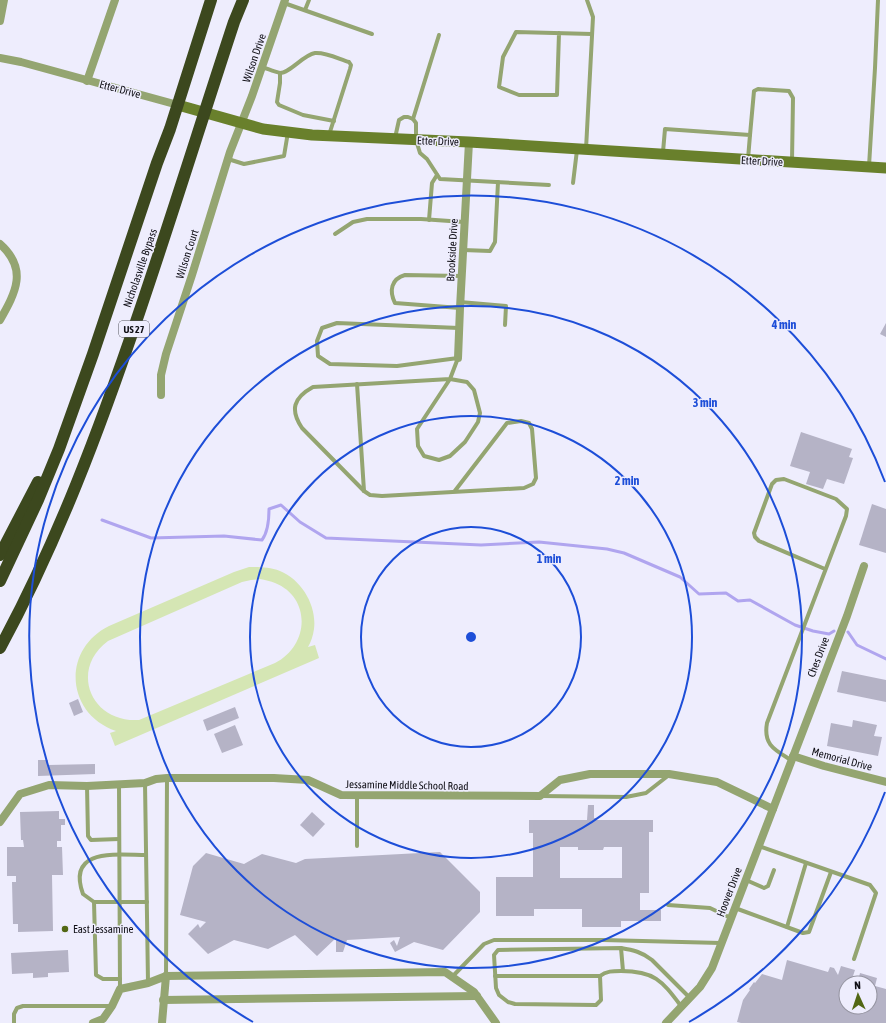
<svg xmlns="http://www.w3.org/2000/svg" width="886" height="1023" viewBox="0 0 886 1023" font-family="'Asap Condensed',sans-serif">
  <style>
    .green { fill: #d5e6b4; fill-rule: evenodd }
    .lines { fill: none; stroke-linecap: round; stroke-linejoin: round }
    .stream { stroke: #b0a5ef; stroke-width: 3 }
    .building { fill: #b5b3c6; fill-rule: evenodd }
    .lane { stroke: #94a571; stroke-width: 4 }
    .street { stroke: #94a571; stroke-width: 8 }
    .secondary { stroke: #69802c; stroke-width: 11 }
    .highway { stroke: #3c481e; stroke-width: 12 }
    .ring { fill: none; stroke: #1d4ed8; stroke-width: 2 }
    .poi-dot { fill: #526714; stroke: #eeedfd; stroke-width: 1.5 }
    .labels { text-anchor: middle; stroke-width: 3; stroke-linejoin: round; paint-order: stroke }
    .shield { fill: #eeedfd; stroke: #53525b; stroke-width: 1 }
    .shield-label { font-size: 10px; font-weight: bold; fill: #100f16 }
    .street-label { font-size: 11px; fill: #100f16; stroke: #eeedfd }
    .poi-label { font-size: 11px; fill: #100f16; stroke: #eeedfd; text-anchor: start }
    .centre { fill: #1d4ed8; stroke: #eeedfd; stroke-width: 2 }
    .ring-label { font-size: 12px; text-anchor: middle; font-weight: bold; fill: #1d4ed8; stroke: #eeedfd; stroke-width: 3; stroke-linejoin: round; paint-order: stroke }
  </style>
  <rect width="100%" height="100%" fill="#eeedfd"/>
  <path class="green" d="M249 567C260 567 270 567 280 571 302 580 317 606 314 629 313 636 311 642 308 647L315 645 319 658 115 746 110 733 116 731C66 714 61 650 109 626L234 572ZM260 579C265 580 271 581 275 583 312 598 309 646 275 663L139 720C91 723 69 670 108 641L242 582 251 580Z"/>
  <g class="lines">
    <g class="stream">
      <path d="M102 520 151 538 224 536 262 540C268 532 269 518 269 509L281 505 300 522 326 538 481 545 539 542 607 549 624 553 680 577 699 594 726 593 738 601 750 600 795 625 813 631 829 634 834 631"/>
      <polyline points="848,632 857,645 886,659"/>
    </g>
  </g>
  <g class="building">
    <polygon points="886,323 886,337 880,334"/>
    <polygon points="801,432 852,449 849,457 853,458 844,484 827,479 823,489 806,484 810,472 790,466"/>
    <polygon points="872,504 886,509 886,553 859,545"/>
    <polygon points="842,671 886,680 886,702 837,692"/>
    <polygon points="78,699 83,712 74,716 69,703"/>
    <polygon points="235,707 239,718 207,731 203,720"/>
    <polygon points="853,720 877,725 874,736 882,737 878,756 827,746 831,723 852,727"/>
    <polygon points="235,725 243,745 222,753 214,734"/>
    <polygon points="38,760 48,760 48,765 95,764 95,774 38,776"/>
    <path d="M588 805H594V818H596V820H653V832H649V893H640V910H661V921H621V927H582V909H534V916H496V877H533V833H529V820H587ZM560 847H578V850H603L604 847H622V878H560Z"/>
    <polygon points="59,811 59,819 65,819 65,825 61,825 61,841 57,841 57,847 62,847 63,875 52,875 53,931 18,932 18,924 13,924 12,882 16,882 16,876 7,876 7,847 24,847 23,840 21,840 20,812"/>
    <polygon points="312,812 325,824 313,837 300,825"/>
    <polygon points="440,852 480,892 480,912 443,950 414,942 395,952 390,943 394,940 397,946 400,937 347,940 343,952 336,952 336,938 317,956 295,935 268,949 234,940 208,954 188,934 198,924 200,928 206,922 180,915 193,866 206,853 244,864 262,854 296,863 305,859"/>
    <polygon points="68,950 69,972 48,973 48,977 33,978 33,973 12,974 11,953"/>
    <path d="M787 960 828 972 830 967 834 968 838 975 841 966 855 970 852 979 858 981 860 973 877 978 875 986 886 989V1023H741L737 1022 743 1000 750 990 749 989 754 982 755 983 762 974 782 980ZM846 983H870V1007H846Z"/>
  </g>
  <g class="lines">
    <g class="lane">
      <polyline points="284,3 372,34"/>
      <polyline points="305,10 309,0"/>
      <polyline points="559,33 557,95 519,95 499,87 503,57 516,32 592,34"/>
      <path d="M262 67C268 69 275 72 280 73 290 73 303 55 315 53 326 52 339 59 349 62L351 65 350 69 329 135"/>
      <polyline points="280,73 280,83 277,102 279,105 303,115 334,121"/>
      <polyline points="413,119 439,35"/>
      <polyline points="750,135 754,91 758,89 789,91 793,98 792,161"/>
      <polyline points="395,138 399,120 404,117 408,117 413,119 416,123 416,140 420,153 427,159 440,179 549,185"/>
      <polyline points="586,149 593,17 587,0"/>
      <polyline points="663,152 665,129 750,135 748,159"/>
      <polyline points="228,159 244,164 284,156 288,132"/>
      <polyline points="869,166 875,68 878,0"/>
      <polyline points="573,183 577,150"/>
      <polyline points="429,220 432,183 437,175"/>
      <polyline points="335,234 353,222 367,219 421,219 464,222"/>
      <polyline points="463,250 490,251 495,242 498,182"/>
      <polyline points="460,302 506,306 505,325"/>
      <path d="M460 308 395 303C389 291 391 279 405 275L461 276"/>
      <polyline points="357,384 364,491"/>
      <path d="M454 492 507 423 521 421 529 423 532 429 536 478 533 484 524 488 382 496 370 495 364 491 302 428C290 410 293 398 313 387L450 379 467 382 474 390 480 413 478 422 465 442 450 456 439 460 424 456 418 446 417 429 450 379 458 358 397 366 330 364 318 356 317 341 322 328 337 323 459 328"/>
      <path d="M791 760C775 750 763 745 767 723L846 516 847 509 836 499 784 479 776 480 772 484 754 533 755 537 759 541 825 569"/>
      <polyline points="145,783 148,983"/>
      <polyline points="119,784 120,989"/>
      <polyline points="87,786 88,836 91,840 119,839"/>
      <polyline points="357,796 357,846"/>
      <polyline points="540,796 626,797 646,793 669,775"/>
      <polyline points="759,846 870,885 876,893 854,959"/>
      <path d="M146 855C118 855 66 847 83 894L94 902H147"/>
      <polyline points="746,880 764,888 768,886 774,870"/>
      <polyline points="94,902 96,975 103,979 120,979"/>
      <polyline points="668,905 710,908 731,918"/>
      <polyline points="735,908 803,933 809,932 831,872"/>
      <polyline points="787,927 806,863"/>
      <polyline points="621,948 623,971"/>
      <polyline points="166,976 167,778"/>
      <polyline points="495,976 600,976"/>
      <polyline points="452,977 484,944 494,940 603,940 721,943"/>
      <path d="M681 1006C662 981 655 971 621 971 613 971 606 971 600 976L601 1000 596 1005 515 1004 508 1002 499 995 496 988 494 955 498 950 621 948C633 950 642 952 652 960L690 998"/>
      <polyline points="14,1023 14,1014 17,1008 23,1006 112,1006"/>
    </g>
    <g class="street">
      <polyline points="0,21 4,0"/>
      <polyline points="0,58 21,62 178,105"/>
      <polyline points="87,81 115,0"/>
      <path d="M0 244C28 269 16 292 0 320"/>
      <polyline points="458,358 460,308 469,142"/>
      <polyline points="161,395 161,375 166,354 192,275 230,152 252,96 285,0"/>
      <polyline points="793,756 824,766 886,782"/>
      <polyline points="0,822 20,794 49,785 87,786 145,783 156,779 167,778 274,778 308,780 341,795 540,796 560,780 590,774 669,774 717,782 773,809"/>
      <polyline points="166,976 445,972 474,992 496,1023"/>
      <polyline points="163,1000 477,996"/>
      <polyline points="93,1023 103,1019 112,1006 120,989 148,983 166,976 162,1023"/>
      <polyline points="666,1023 700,987 712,968 847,616 864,566"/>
    </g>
    <polyline class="secondary" points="178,105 263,129 312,135 469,142 886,168"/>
    <g class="highway">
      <polyline points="0,555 38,482"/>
      <polyline points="0,581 38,500 59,449 93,354 157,163 170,129 211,0"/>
      <path d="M0 648C58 541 100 428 139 313 172 216 202 119 234 22L243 0"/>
    </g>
  </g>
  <g class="ring">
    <circle cx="471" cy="637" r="110"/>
    <circle cx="471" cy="637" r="221"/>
    <circle cx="471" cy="637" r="331"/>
    <path d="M885 792A442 442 0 0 1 689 1022M253 1022A442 442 0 1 1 885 482"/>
  </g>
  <circle class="poi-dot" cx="65" cy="929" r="4"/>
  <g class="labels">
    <rect class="shield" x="119" y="321" width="30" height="16" rx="3"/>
    <g class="shield-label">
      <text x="134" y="333">US 27</text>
    </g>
    <g class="street-label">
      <text transform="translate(254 58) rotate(-71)" y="4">Wilson Drive</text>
      <text transform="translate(120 89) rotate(15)" y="4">Etter Drive</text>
      <text transform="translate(438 141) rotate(2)" y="4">Etter Drive</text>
      <text transform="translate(762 161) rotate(3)" y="4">Etter Drive</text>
      <text transform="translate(452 250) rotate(-87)" y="4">Brookside Drive</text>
      <text transform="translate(187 254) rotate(-72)" y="4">Wilson Court</text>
      <text transform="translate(140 268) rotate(-71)" y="4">Nicholasville Bypass</text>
      <text transform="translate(818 657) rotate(-69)" y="4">Ches Drive</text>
      <text transform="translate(842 759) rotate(15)" y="4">Memorial Drive</text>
      <text transform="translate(407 785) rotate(1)" y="4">Jessamine Middle School Road</text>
      <text transform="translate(729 892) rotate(-69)" y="4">Hoover Drive</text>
    </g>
    <g class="poi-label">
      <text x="73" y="933">East Jessamine</text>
    </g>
  </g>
  <circle cx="471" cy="637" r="6" class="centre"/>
  <g class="ring-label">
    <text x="784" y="329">4 min</text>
    <text x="705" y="407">3 min</text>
    <text x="627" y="485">2 min</text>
    <text x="549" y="563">1 min</text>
  </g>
  <g transform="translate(858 995) rotate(357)"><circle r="19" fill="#eeedfd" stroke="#9594a1"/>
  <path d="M0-3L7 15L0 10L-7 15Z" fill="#526714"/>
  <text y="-6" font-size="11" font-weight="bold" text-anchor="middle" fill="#100f16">N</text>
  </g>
</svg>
